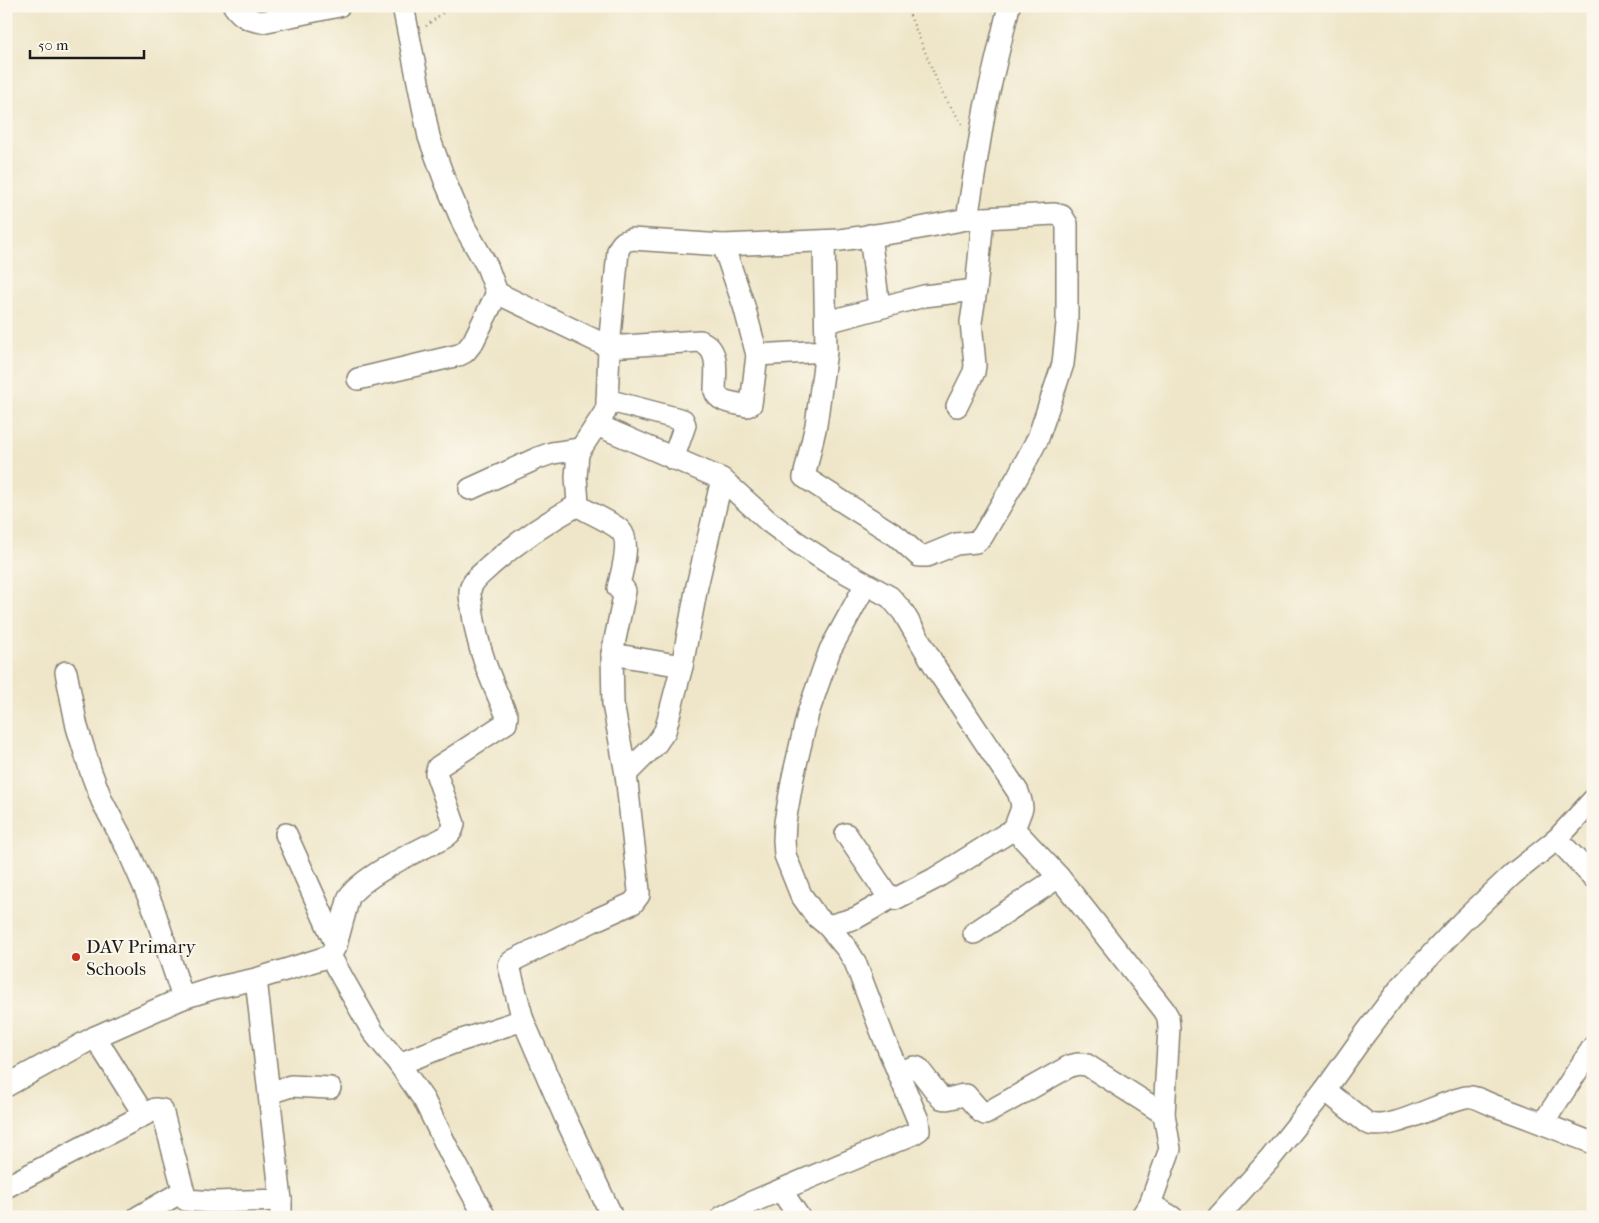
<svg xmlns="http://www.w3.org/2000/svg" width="1599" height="1223" viewBox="0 0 1599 1223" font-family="'IM FELL French Canon',serif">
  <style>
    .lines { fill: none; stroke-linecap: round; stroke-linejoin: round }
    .minor-casing { stroke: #868172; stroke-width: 24 }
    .path { stroke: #868172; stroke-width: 2.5; stroke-dasharray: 1 4; stroke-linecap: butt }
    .minor { stroke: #fff; stroke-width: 21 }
    .poi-dot { fill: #c8321e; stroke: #fbf7ec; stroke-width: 2 }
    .labels { text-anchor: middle; stroke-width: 4; stroke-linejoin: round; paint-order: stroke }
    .poi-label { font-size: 19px; fill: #1c1c1c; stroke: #fbf7ec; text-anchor: start }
  </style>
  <rect width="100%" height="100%" fill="#fbf7ec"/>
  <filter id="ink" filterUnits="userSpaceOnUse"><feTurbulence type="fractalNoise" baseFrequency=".02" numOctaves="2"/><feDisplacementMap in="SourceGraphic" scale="10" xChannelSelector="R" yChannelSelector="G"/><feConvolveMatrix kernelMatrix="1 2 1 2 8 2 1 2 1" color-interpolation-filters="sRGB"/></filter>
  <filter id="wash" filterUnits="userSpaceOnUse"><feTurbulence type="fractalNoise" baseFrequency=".0096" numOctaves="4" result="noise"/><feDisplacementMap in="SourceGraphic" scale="20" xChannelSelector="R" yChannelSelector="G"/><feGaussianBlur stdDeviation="1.12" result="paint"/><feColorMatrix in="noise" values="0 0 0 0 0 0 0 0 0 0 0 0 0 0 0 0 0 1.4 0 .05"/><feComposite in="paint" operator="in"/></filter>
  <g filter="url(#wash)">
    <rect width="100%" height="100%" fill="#efe6c9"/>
  </g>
  <g filter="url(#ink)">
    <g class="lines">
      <defs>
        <g id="minor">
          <path d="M234 6C242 17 249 20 262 22L339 6"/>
          <path d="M403 6 429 137 445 181 465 228 487 266 497 293 609 347 618 251C621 243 624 241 632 239L723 245 840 240 904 231 967 219 985 108 1009 6"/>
          <polyline points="870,235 879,307"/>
          <polyline points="827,322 924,296 976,290 983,218"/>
          <polyline points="826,351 816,425 804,477 898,537 919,556 927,556 956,544 976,542 982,537 1018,476 1038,438 1063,364 1067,324 1067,224 1062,216 1054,214 967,219"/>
          <polyline points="757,355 826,351 824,241"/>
          <polyline points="358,379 459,355 465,352 473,342 497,293"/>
          <polyline points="607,400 683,420 685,425 673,459"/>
          <polyline points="957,406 974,372 975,365 971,322 976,290"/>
          <path d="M597 425 722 479 697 586 682 666 612 654 625 591 624 589 620 590 618 588C621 575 632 541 620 530 613 523 592 514 582 508L578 503 576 477 578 453 605 412 607 405 609 347 700 341C721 350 715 372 715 391 718 403 737 403 747 406L751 404 757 355 744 306 723 245"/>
          <polyline points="722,479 768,521 795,541 827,562 890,597 903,612 937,670 1018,792 1021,801 1022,808 1014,829 934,879 895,899 886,893 846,834"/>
          <polyline points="470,489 538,458 552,453 580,449"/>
          <polyline points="612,654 613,704 626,774"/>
          <polyline points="66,672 77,727 91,772 102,801 127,848 153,907 183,998"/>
          <polyline points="1014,829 1059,877 1164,1010 1168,1017 1169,1028 1164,1114 1170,1149 1150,1204 1141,1217"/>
          <polyline points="286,834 336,945"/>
          <polyline points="1557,839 1593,877"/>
          <polyline points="828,926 856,918 891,898"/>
          <polyline points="974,933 1059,877"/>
          <path d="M330 956 336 945 349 897C360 880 402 858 421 849 430 844 442 841 449 834 453 831 453 828 454 824L436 773 438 767 506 723 507 716C490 678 477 649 472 607 471 601 468 591 472 585 476 577 484 572 490 566 517 542 547 522 578 505"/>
          <polyline points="256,979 281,1200 281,1217"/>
          <polyline points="95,1037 144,1115 155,1109 162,1110 186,1200 214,1202 281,1200"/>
          <polyline points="399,1064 453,1043 523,1020"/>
          <path d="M898 1072 914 1067 918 1068 941 1098C949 1101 957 1095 966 1095L981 1112 985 1114 1070 1066 1078 1064 1087 1065 1164 1114"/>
          <polyline points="6,1086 95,1037 183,998 215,988 256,979 330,956 373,1032 399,1064 424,1100 450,1153 485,1217"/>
          <polyline points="1325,1090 1362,1038 1400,988 1462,922 1513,874 1557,839 1593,800"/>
          <polyline points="269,1093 291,1086 330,1088"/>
          <polyline points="1543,1123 1593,1047"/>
          <polyline points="6,1187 144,1115"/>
          <polyline points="781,1190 799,1217"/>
          <polyline points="1150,1204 1172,1217"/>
          <polyline points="610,1212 565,1117 523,1020 509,966 510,963 514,960 593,921 633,903 639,895 639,891 626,774 656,744 665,731 682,666"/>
          <polyline points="138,1217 183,1191"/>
          <polyline points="722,1217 752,1202 913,1134 919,1130 918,1120 885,1041 855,962 847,949 828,926 816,916 801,895 785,855 784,840 785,822 793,777 808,713 830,650 866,584"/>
          <path d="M1218 1217 1270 1159 1325 1090 1367 1123C1390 1133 1441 1101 1466 1097 1474 1095 1487 1103 1495 1106 1528 1117 1560 1131 1593 1143"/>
        </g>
      </defs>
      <use href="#minor" class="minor-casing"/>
      <g class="path">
        <polyline points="906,6 942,93 964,127"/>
        <polyline points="426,26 452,6"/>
      </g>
      <use href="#minor" class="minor"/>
    </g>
  </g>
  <circle class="poi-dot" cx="76" cy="957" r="5"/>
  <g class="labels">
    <g class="poi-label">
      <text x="86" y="953">DAV Primary<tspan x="86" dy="22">Schools</tspan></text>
    </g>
  </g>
  <rect width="1599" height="1223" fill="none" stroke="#fbf7ec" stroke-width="25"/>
  <path d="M30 50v8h114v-8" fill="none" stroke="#1c1c1c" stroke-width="2.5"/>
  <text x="38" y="50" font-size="15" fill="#1c1c1c" stroke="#fbf7ec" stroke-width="4" paint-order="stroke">50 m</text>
</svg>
